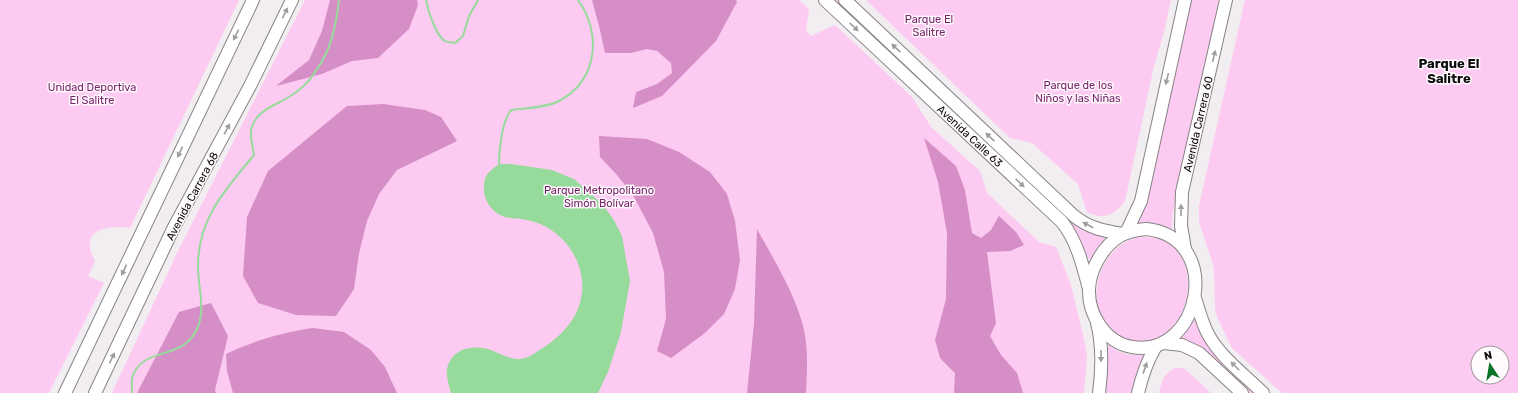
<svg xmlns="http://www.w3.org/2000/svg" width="1518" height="393" viewBox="0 0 1518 393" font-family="Rubik,sans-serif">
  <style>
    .green { fill: #fdcaf1; fill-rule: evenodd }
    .forest { fill: #d58ec6 }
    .water { fill: #96db9b }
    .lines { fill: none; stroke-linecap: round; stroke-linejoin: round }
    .stream { stroke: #96db9b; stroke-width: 2 }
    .major-casing { stroke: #868285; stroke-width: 14 }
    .major { stroke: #fff; stroke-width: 12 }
    .oneway { fill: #9e9d9e }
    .labels { text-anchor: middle; stroke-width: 3; stroke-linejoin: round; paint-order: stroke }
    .park-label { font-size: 11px; fill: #77246a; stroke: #fffafd }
    .street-label { font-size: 11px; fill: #0c0b0c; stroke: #fffafd }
    .quarter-label { font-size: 13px; font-weight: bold; fill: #0c0b0c; stroke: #fffafd }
  </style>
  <rect width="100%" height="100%" fill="#f1edf0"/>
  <g class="green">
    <path d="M0 0H239L130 228C105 224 78 231 95 261L88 276 104 283 49 393H0Z"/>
    <polygon points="305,0 799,0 809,9 806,30 811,36 835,25 912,97 931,127 980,171 987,193 1039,242 1056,247 1071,285 1084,339 1087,356 1084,393 112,393 177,253"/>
    <polygon points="831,0 839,0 953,107 1105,235 1105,239 1092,257 1089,259 1087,258 1014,170 955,113"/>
    <path d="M866 0H1171L1164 32 1154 66 1125 201C1116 214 1103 221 1087 212L1078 184 1032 143 1010 138Z"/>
    <path d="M1190 0H1219L1172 217V232C1161 223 1150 222 1136 223L1144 211Z"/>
    <path d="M1245 0H1518V393H1282L1232 348 1217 317 1215 309 1214 268 1199 222V206ZM1478 353H1502V377H1478Z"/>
    <path d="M1141 237C1149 237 1157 237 1165 241 1197 258 1193 309 1169 331 1165 335 1160 340 1154 341 1149 342 1142 342 1136 342 1121 343 1107 331 1101 318 1090 292 1100 257 1124 243 1129 240 1135 238 1141 237Z"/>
    <polygon points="1196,317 1257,393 1248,393 1205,350 1198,345 1179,340"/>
    <path d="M1108 344C1119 354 1130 356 1146 355L1137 372 1132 393H1104L1107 365Z"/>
    <path d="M1175 368H1184L1211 393H1159C1162 381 1163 374 1175 368Z"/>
  </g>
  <g class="forest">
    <polygon points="330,0 417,0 418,5 409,29 378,58 352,61 322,74 276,86 309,60 322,31"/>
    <polygon points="592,0 736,0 737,2 716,41 662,96 633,108 636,92 657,84 672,73 671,63 657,51 647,49 631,53 605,53 599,26"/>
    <polygon points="383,104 425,110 441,117 457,141 397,170 379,194 367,221 359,253 354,289 336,316 296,315 258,303 243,276 247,217 268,171 347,106"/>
    <polygon points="599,136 647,139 679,152 710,172 727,194 735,221 740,260 735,289 724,314 705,333 671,358 657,351 666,319 664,272 653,233 633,195 617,175 600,157"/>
    <polygon points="924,138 956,166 965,190 972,233 981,238 991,230 999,216 1016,232 1024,245 1010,251 987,252 996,323 990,336 1001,355 1017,373 1023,393 954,393 955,373 940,358 935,340 946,299 947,233 938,182"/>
    <path d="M757 229C774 260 799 300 805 335 808 354 807 374 806 393H747L754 324Z"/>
    <polygon points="211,303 228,336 215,390 216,393 137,393 179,312"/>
    <path d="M313 328 344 332 371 350 385 367 397 393H233L227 371 226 354C256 340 280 333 313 328Z"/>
  </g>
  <path class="water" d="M499 164H511L552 170 574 179 602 204 614 220 622 236 630 281 621 332 608 372 598 393H451C449 386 446 376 447 369 452 349 470 345 488 349 497 352 507 358 516 359 525 360 534 354 541 349 565 334 585 311 582 280 579 251 556 225 526 220 518 218 507 219 500 215 487 208 481 193 485 179 487 172 494 168 499 164Z"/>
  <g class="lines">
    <g class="stream">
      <path d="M426 0C428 11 436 36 445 41 448 43 452 42 455 43L463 36 469 16 478 0"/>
      <path d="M499 164C499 149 502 121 511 110 526 108 545 108 559 101 598 80 602 33 578 0"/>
      <path d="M132 393C132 387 131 380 133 375 145 346 182 361 197 329 206 309 198 288 198 266 198 218 226 189 254 155 253 147 250 138 251 130 255 111 274 106 289 97 299 91 309 82 315 72 331 51 336 26 339 0"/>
    </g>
    <defs>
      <g id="major">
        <path d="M825 0 1062 222C1077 241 1083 266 1089 289"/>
        <path d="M845 0 1073 215C1088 228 1104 231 1123 234"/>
        <path d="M1146 229C1225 237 1201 359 1132 347 1106 343 1088 315 1089 289 1090 269 1103 246 1120 236 1128 231 1137 230 1146 229Z"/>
        <polyline points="1126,233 1141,201 1185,0"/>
        <polyline points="1185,249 1181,226 1182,192 1226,0"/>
        <path d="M1195 298C1199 310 1202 323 1208 334 1220 357 1245 375 1263 393"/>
        <path d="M1097 323C1103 346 1102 370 1099 393"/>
        <polyline points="1164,343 1182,345 1199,353 1242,393"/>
        <polyline points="65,393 253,0"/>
        <polyline points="95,393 174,227 250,86 292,0"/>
        <path d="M1138 393C1142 376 1147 361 1156 346"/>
      </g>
    </defs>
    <use href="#major" class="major-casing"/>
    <use href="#major" class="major"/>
  </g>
  <defs><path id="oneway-solid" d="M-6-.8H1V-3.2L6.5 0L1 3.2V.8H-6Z"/></defs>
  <g class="oneway">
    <use href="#oneway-solid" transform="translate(285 13) rotate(-64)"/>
    <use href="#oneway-solid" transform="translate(854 27) rotate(43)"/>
    <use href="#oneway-solid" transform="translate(236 35) rotate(116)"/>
    <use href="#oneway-solid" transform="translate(896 48) rotate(-137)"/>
    <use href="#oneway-solid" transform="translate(1214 56) rotate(-77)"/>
    <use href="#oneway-solid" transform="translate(1167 79) rotate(104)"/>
    <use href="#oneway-solid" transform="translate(227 129) rotate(-62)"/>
    <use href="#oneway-solid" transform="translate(990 137) rotate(-137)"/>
    <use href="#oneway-solid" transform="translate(180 152) rotate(115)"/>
    <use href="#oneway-solid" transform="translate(1020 183) rotate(43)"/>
    <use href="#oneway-solid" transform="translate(1181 210) rotate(-89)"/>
    <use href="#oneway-solid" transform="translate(1088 225) rotate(-153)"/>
    <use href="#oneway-solid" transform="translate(124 270) rotate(115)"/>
    <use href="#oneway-solid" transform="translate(1101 356) rotate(90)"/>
    <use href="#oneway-solid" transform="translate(112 358) rotate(-64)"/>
    <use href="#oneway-solid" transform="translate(1235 366) rotate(-135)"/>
    <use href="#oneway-solid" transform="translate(1145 368) rotate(-71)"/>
  </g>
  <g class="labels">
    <g class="park-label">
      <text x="929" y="23">Parque El<tspan x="929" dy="13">Salitre</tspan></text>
      <text x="1078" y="89">Parque de los<tspan x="1078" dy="13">Niños y las Niñas</tspan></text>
      <text x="92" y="91">Unidad Deportiva<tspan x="92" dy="13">El Salitre</tspan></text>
      <text x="599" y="194">Parque Metropolitano<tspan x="599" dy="13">Simón Bolívar</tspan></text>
    </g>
    <g class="street-label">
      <text transform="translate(1198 124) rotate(-77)" y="4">Avenida Carrera 60</text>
      <text transform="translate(970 136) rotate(43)" y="4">Avenida Calle 63</text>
      <text transform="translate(192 196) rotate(-62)" y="4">Avenida Carrera 68</text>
    </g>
    <g class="quarter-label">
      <text x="1449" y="68">Parque El<tspan x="1449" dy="15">Salitre</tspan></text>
    </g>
  </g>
  <g transform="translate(1490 365) rotate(348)"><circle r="19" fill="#fffafd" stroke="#9e9a9d"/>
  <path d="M0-3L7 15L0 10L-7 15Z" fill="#067325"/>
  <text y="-6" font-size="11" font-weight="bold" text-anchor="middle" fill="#0c0b0c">N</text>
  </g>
</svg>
